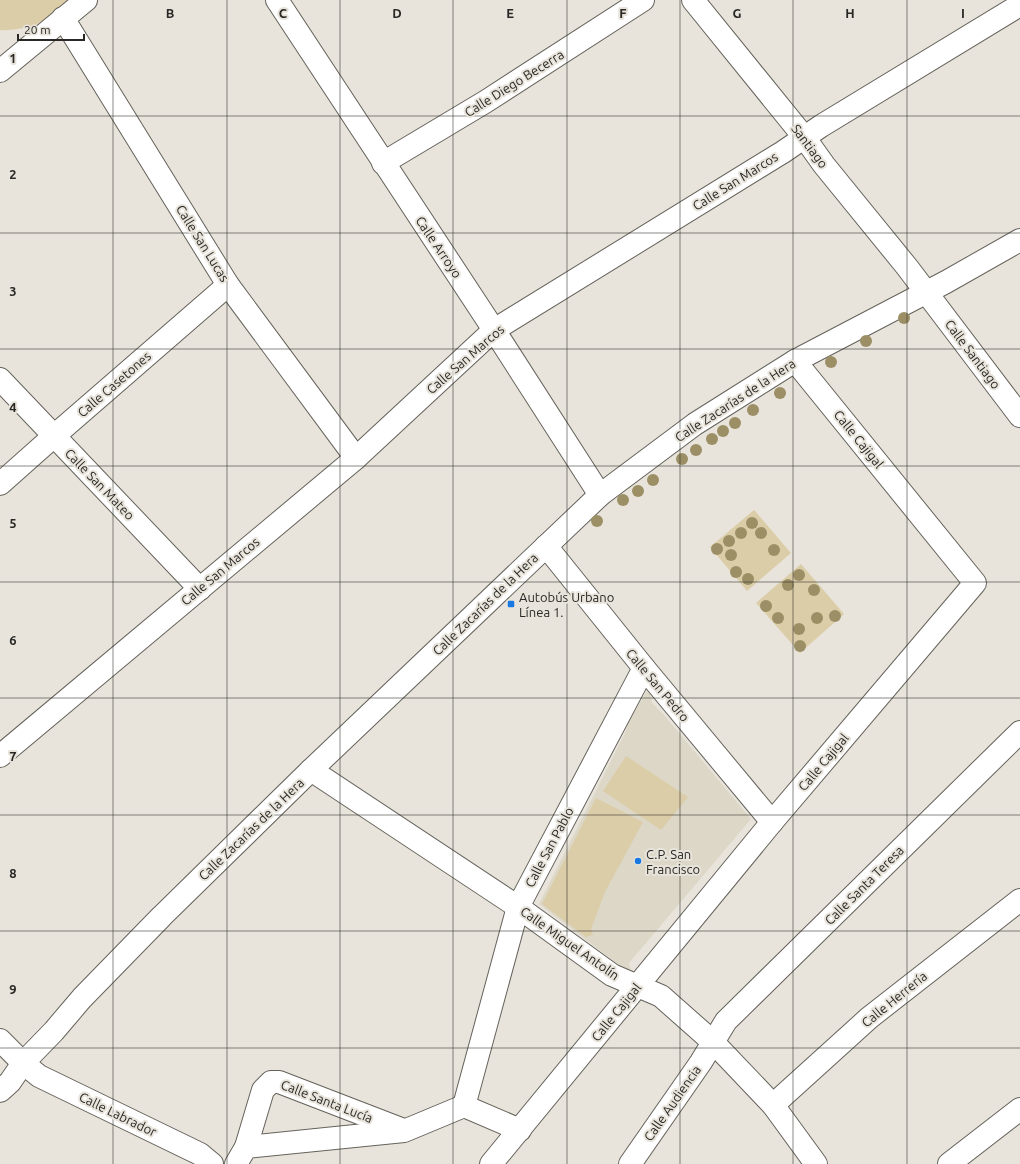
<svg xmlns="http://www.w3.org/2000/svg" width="1020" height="1164" viewBox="0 0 1020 1164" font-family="Ubuntu,sans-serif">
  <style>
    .built { fill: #ddd7c8 }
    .green { fill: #dbcda8 }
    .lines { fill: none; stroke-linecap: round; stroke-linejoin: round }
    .street-casing { stroke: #65625b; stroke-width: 24 }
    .street { stroke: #fff; stroke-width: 22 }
    .tree { fill: #9c8f66 }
    .grid { fill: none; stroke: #292825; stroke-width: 1; stroke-opacity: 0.55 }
    .poi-dot { fill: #1979e2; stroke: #e8e4db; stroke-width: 1.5 }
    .labels { text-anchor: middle; stroke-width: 4; stroke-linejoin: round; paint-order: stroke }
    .street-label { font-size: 13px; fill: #292825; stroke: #e8e4db }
    .poi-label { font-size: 13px; fill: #292825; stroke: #e8e4db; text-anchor: start }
    .grid-label { font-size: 13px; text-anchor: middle; font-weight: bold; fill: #292825; stroke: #e8e4db; stroke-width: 4; stroke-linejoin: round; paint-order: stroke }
  </style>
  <rect width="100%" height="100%" fill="#e8e4db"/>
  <polygon class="built" points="649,687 652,703 664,715 751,819 629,963 631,974 539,904 625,733 628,723"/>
  <g class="green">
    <path d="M0 0H69C62 7 44 21 35 25 27 28 9 31 0 30Z"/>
    <polygon points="754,510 791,553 747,591 710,547"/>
    <polygon points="801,564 844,614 800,653 756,603"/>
    <polygon points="626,756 688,797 661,830 603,791"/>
    <polygon points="596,798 643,822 605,892 591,929 593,935 586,937 542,904"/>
  </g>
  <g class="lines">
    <defs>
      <g id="street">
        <polyline points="277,0 494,330 600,495"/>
        <polyline points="693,0 804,137 824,165 907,267 1020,416"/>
        <polyline points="63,18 228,285 356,458"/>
        <polyline points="0,71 86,0"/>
        <polyline points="383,163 485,102 643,0"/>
        <polyline points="0,379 200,589"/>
        <polyline points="0,484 54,436 228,285"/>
        <polyline points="546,546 644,668 772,822"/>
        <polyline points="0,756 356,458 494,330 783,152 821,126 1020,5"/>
        <polyline points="311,770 518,907 612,975 661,996 713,1042 773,1105 816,1164"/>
        <polyline points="0,1040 23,1063 39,1076 200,1154 212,1164"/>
        <polyline points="0,1091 10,1082 23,1063 54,1031 82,998 162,916 311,770 600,495 695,424 795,361 946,282 1020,240"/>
        <polyline points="773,1105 869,1018 1020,900"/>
        <polyline points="464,1106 518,907 644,668"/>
        <polyline points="246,1147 263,1090 271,1082 279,1082 401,1129"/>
        <polyline points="236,1164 246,1147 404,1131 464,1106 520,1130"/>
        <polyline points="491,1164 772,822 975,583 795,361"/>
        <polyline points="630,1164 701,1062 726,1021 1020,732"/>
        <polyline points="949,1164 1020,1109"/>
      </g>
    </defs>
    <use href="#street" class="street-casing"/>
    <use href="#street" class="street"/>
  </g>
  <g class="tree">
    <circle cx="904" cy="318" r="6"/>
    <circle cx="866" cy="341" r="6"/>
    <circle cx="831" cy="362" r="6"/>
    <circle cx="780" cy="393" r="6"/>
    <circle cx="753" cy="410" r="6"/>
    <circle cx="735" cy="423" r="6"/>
    <circle cx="723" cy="431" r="6"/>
    <circle cx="712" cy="439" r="6"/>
    <circle cx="696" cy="450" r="6"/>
    <circle cx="682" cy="459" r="6"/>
    <circle cx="653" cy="480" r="6"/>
    <circle cx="638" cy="491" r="6"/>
    <circle cx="623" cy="500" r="6"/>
    <circle cx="597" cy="521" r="6"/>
    <circle cx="752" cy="523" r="6"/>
    <circle cx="741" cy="533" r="6"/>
    <circle cx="761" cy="533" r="6"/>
    <circle cx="729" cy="541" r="6"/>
    <circle cx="717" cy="549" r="6"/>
    <circle cx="774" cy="550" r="6"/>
    <circle cx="731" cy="555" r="6"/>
    <circle cx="736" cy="572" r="6"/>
    <circle cx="799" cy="575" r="6"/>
    <circle cx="748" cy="579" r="6"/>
    <circle cx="788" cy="585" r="6"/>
    <circle cx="814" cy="590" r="6"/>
    <circle cx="766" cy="606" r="6"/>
    <circle cx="835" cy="616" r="6"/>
    <circle cx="778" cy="618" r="6"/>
    <circle cx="817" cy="618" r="6"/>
    <circle cx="799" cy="629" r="6"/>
    <circle cx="800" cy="646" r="6"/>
  </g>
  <path class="grid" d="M113 0V1164M227 0V1164M340 0V1164M453 0V1164M567 0V1164M680 0V1164M793 0V1164M907 0V1164M0 116H1020M0 233H1020M0 349H1020M0 466H1020M0 582H1020M0 698H1020M0 815H1020M0 931H1020M0 1048H1020"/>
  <g class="poi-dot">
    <rect x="507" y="600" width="8" height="8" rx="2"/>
    <circle cx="638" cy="861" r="4"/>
  </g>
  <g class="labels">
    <g class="street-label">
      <text transform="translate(514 83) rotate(-32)" y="5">Calle Diego Becerra</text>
      <text transform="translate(810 146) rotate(53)" y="5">Santiago</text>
      <text transform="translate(735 181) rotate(-32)" y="5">Calle San Marcos</text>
      <text transform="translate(203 243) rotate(58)" y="5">Calle San Lucas</text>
      <text transform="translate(439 247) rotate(56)" y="5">Calle Arroyo</text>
      <text transform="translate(973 354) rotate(53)" y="5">Calle Santiago</text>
      <text transform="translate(465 359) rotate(-41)" y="5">Calle San Marcos</text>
      <text transform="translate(114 384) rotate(-41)" y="5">Calle Casetones</text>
      <text transform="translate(735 400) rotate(-33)" y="5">Calle Zacarías de la Hera</text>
      <text transform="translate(859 439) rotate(51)" y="5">Calle Cajigal</text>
      <text transform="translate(100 484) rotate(46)" y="5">Calle San Mateo</text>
      <text transform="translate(220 571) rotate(-40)" y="5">Calle San Marcos</text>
      <text transform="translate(485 604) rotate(-44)" y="5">Calle Zacarías de la Hera</text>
      <text transform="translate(658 685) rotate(50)" y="5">Calle San Pedro</text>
      <text transform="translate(823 762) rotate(-50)" y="5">Calle Cajigal</text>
      <text transform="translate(251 829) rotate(-44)" y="5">Calle Zacarías de la Hera</text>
      <text transform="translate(549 847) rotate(-62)" y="5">Calle San Pablo</text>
      <text transform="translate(864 885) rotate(-45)" y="5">Calle Santa Teresa</text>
      <text transform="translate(570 943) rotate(35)" y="5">Calle Miguel Antolín</text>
      <text transform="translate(894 999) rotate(-39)" y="5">Calle Herrería</text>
      <text transform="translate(616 1012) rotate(-51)" y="5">Calle Cajigal</text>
      <text transform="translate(327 1101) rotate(21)" y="5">Calle Santa Lucía</text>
      <text transform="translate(672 1103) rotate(-55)" y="5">Calle Audiencia</text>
      <text transform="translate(118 1114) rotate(26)" y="5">Calle Labrador</text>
    </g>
    <g class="poi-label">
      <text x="519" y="602">Autobús Urbano<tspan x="519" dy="15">Línea 1.</tspan></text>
      <text x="646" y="859">C.P. San<tspan x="646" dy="15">Francisco</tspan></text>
    </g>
  </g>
  <g class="grid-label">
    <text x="170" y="18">B</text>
    <text x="283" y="18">C</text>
    <text x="397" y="18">D</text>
    <text x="510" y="18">E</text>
    <text x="623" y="18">F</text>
    <text x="737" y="18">G</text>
    <text x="850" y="18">H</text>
    <text x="963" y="18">I</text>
    <text x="13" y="63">1</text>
    <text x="13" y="179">2</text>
    <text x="13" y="296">3</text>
    <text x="13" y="412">4</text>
    <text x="13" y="528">5</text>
    <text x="13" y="645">6</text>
    <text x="13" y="761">7</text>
    <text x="13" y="878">8</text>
    <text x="13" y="994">9</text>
  </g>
  <path d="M18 34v6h66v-6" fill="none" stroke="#292825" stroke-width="2"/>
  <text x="24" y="34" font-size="12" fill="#292825" stroke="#e8e4db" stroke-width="3" paint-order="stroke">20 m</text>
</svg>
